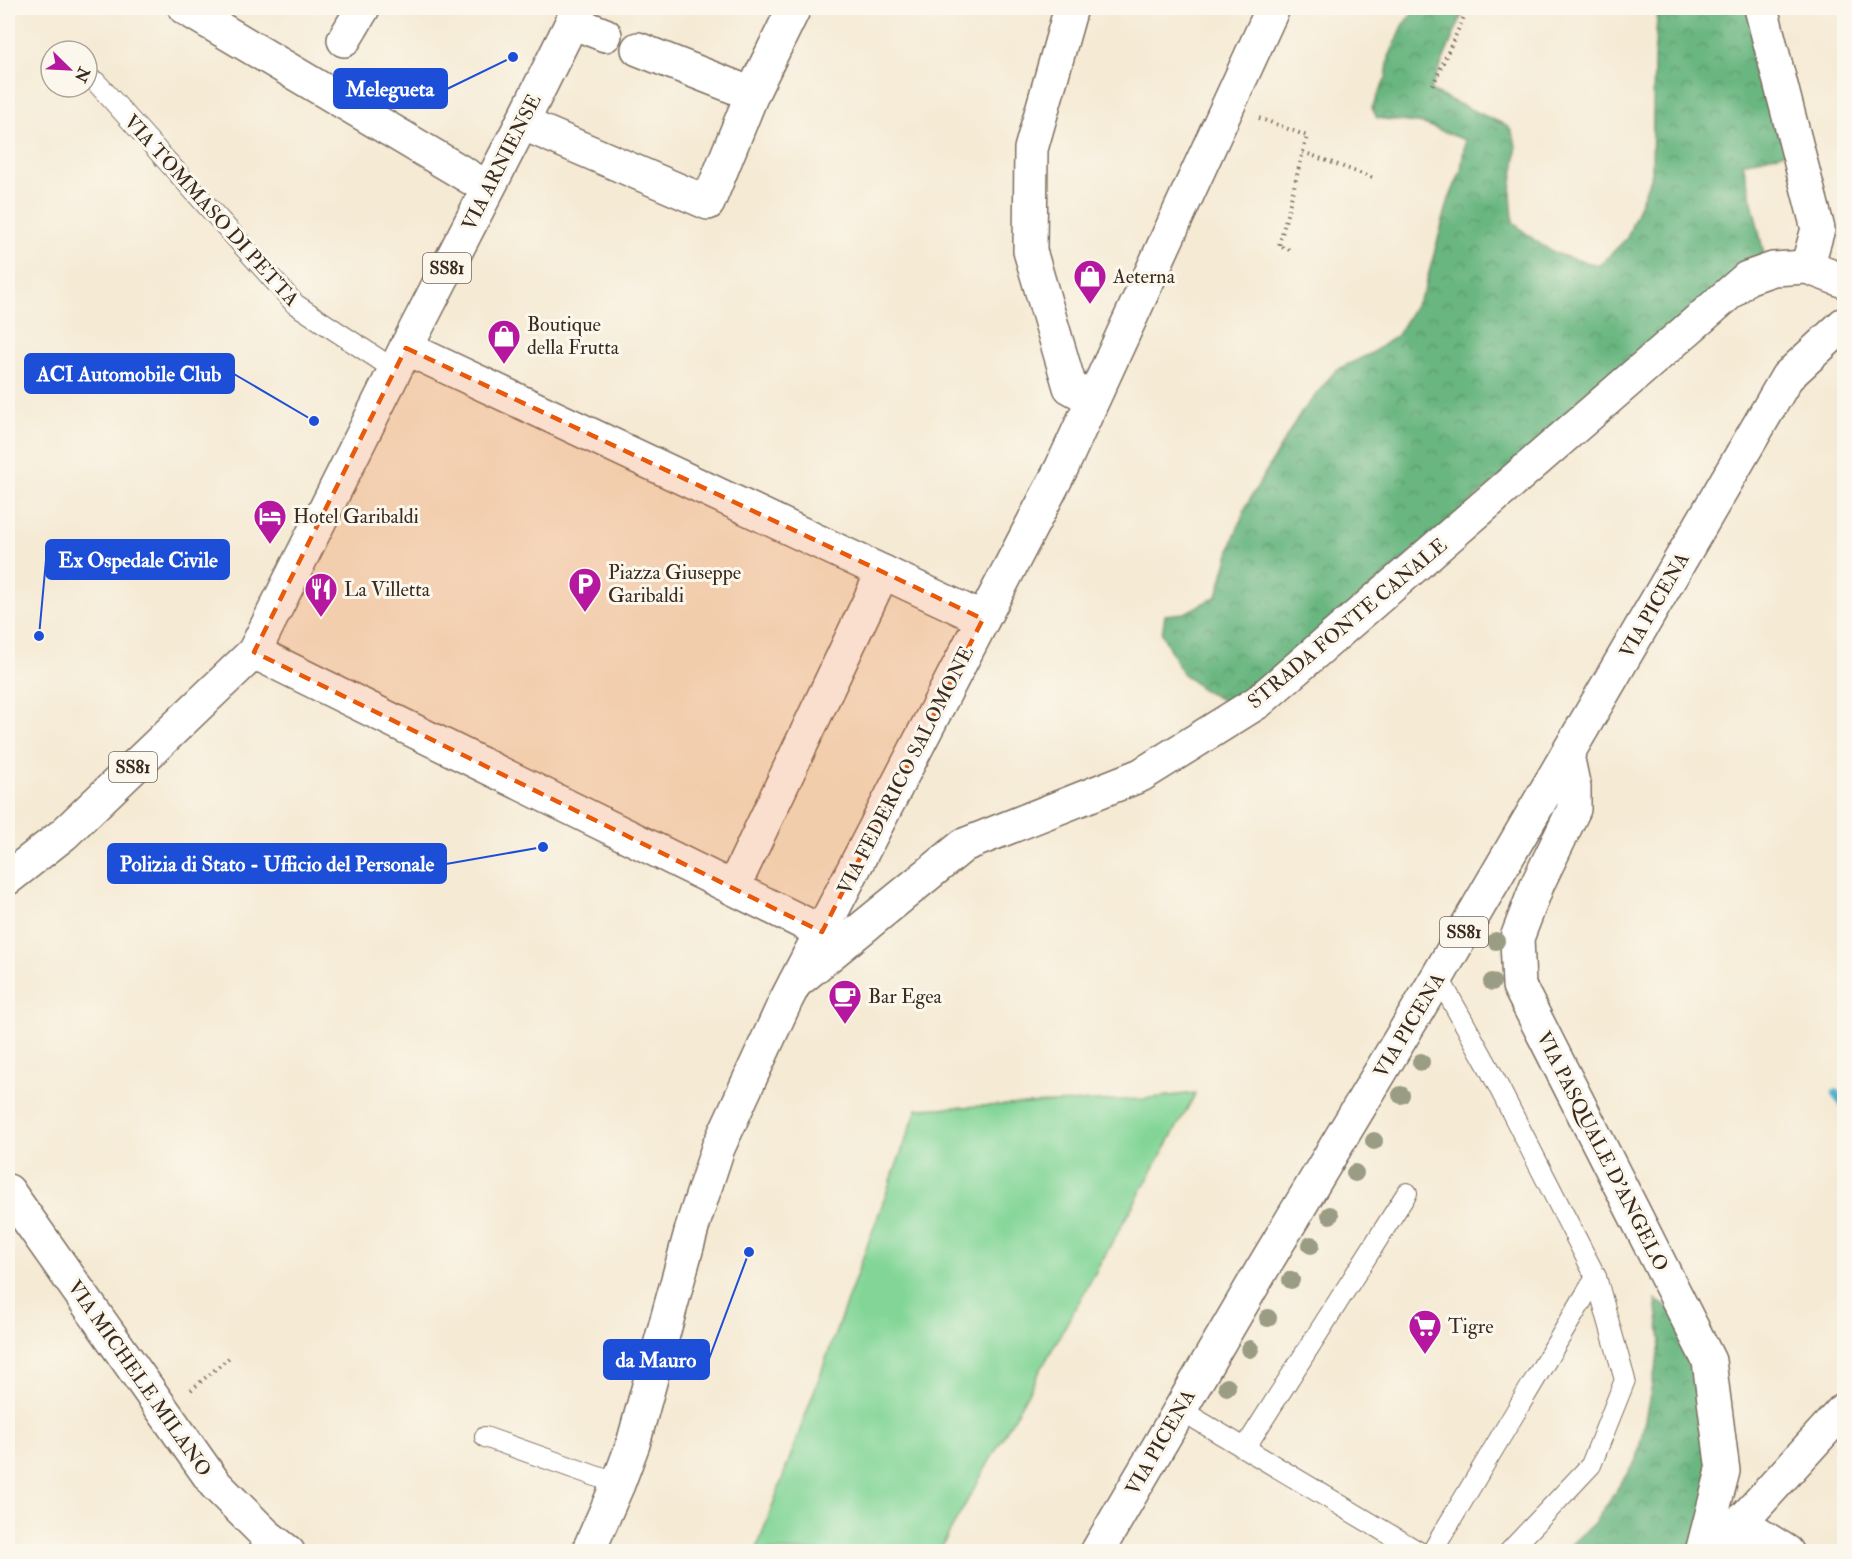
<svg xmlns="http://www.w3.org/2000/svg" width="1852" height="1559" viewBox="0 0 1852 1559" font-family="'IM FELL Double Pica',serif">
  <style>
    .grass { fill: #82d597; stroke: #5e805a; stroke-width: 1.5 }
    .forest { fill: url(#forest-crowns); stroke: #52704f; stroke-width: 1.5 }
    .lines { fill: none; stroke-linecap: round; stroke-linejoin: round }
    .stream { stroke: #4dafcc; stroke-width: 10 }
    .lane-casing { stroke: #7c6d5e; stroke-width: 22 }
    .street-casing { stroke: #7c6d5e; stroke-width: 36 }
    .secondary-casing { stroke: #7c6d5e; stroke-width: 36 }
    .primary-casing { stroke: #7c6d5e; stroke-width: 36 }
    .path { stroke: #7c6d5e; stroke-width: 4; stroke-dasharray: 1.5 4.5; stroke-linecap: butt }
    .lane { stroke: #fff; stroke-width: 20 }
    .street { stroke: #fff; stroke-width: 33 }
    .secondary { stroke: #fff; stroke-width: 33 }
    .primary { stroke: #fff; stroke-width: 33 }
    .tree { fill: #9a9c84 }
    .marked { fill: #e8590c; fill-opacity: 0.2; stroke: #e8590c; stroke-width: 4.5; stroke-dasharray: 12 8; stroke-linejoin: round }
    .labels { text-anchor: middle; stroke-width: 6; stroke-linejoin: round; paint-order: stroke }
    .shield { fill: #fbf7ec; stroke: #75685c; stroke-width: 1.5 }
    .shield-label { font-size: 18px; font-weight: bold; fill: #3b2a1e }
    .street-label { font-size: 20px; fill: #3b2a1e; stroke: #fbf7ec }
    .poi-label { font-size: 20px; fill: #3b2a1e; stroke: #fbf7ec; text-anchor: start }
    .leader { fill: none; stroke: #1d4ed8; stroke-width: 2 }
    .callout-dot { fill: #1d4ed8; stroke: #fbf7ec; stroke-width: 2 }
    .callout { fill: #1d4ed8; stroke: #1d4ed8; stroke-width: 2 }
    .callout-label { font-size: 21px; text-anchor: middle; font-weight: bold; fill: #fff }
  </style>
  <defs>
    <pattern id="forest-crowns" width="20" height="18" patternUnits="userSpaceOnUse" patternTransform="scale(1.5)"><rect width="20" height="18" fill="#69b680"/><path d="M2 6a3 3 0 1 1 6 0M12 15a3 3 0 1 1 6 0" fill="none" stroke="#589468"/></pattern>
  </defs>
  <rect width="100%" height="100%" fill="#fbf7ec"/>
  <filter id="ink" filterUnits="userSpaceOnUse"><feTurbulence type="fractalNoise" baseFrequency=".0167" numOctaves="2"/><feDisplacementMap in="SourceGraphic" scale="12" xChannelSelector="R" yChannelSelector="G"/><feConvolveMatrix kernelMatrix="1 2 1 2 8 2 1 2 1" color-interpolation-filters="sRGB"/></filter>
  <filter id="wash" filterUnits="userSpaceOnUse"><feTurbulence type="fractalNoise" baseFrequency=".008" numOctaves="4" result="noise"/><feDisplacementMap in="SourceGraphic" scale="24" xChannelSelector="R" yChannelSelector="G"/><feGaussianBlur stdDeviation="1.35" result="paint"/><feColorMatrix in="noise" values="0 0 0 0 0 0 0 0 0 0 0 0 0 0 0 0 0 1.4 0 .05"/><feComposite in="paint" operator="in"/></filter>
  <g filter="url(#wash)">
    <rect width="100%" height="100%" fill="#f5ead4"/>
    <polygon class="grass" points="1196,1093 939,1551 756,1551 917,1109 1143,1099"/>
    <g class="forest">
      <path d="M1416 8H1465L1430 91 1508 126C1524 147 1512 169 1511 192 1511 202 1513 212 1513 222 1543 250 1560 258 1600 265L1627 238 1652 173 1654 58 1658 8H1753L1790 151 1743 163 1764 254 1747 264 1234 706 1205 691 1182 673 1162 634 1165 615 1185 613 1217 596 1232 543 1247 504 1298 417 1336 370 1370 354 1397 335 1424 291 1449 199 1461 171 1465 140 1424 124 1377 118 1372 108 1386 78 1389 57 1403 26Z"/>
      <polygon points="1656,1300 1678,1315 1706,1367 1717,1472 1698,1551 1563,1552 1595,1522 1637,1459 1661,1341"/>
    </g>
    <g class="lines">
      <polyline class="stream" points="1836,1094 1844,1104"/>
    </g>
  </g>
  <g filter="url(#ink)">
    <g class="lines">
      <defs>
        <g id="lane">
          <polyline points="96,82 295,304 395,370"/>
          <polyline points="1438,976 1489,1068 1596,1277 1625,1380 1591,1465 1509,1552"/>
          <polyline points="1179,1409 1419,1552"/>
          <polyline points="485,1437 618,1484"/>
          <polyline points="1245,1448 1407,1193"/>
          <polyline points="1432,1552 1596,1277"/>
        </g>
        <g id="street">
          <polyline points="1071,8 1031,149 1030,251 1070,387 1092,399"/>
          <polyline points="1761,8 1818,229 1807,267"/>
          <polyline points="572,22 605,35"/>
          <polyline points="344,40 363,8"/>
          <polyline points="638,49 752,94"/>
          <polyline points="522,123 708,203 752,94 794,8"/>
          <polyline points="1567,755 1574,788 1574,809 1538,883 1517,938 1519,986 1709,1361 1723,1471 1702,1552"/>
          <polyline points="733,888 883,572"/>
          <polyline points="795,983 964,845 1141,775 1258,702 1747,278 1773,269 1807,267 1844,281"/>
          <polyline points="8,1191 215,1484 266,1535 288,1552"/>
          <polyline points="1739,1522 1787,1552"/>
          <polyline points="1714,1552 1844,1409"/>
        </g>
        <polyline id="secondary" points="983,619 1062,467 1273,8"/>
        <g id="primary">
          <polyline points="185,8 488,188"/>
          <polyline points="406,348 983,619 786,1000 718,1148 694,1221 633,1444 618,1484 588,1552"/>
          <polyline points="254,652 822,932"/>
          <polyline points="8,878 64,834 254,652 406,348 522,123 579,8"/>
          <polyline points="1097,1552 1261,1271 1438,976 1787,377 1844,324"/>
        </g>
      </defs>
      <use href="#lane" class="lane-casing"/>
      <use href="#street" class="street-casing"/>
      <use href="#secondary" class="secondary-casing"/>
      <use href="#primary" class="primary-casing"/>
      <g class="path">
        <polyline points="1433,85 1468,8"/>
        <polyline points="1259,118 1307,136 1279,246 1293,251"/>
        <polyline points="1303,152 1376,179"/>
        <polyline points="191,1390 231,1356"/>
      </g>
      <use href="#lane" class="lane"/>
      <use href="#street" class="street"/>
      <use href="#secondary" class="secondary"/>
      <use href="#primary" class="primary"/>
    </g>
    <g class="tree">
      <circle cx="1496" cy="941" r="9"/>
      <circle cx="1492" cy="982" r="9"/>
      <circle cx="1421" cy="1062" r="9"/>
      <circle cx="1401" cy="1095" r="9"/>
      <circle cx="1374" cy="1141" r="9"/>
      <circle cx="1355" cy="1173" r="9"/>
      <circle cx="1330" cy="1215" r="9"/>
      <circle cx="1311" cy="1245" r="9"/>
      <circle cx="1291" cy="1280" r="9"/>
      <circle cx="1268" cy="1318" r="9"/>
      <circle cx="1250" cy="1349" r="9"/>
      <circle cx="1227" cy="1387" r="9"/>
    </g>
  </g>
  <path class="marked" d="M406 348 983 619 822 932 254 652Z"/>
  <defs>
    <symbol id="shop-pin" viewBox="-11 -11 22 30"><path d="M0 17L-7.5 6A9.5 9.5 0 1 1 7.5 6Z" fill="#b5179e" stroke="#fbf7ec"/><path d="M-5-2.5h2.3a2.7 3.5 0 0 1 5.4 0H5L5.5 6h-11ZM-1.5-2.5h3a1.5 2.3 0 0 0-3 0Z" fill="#fff"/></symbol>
    <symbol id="hotel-pin" viewBox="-11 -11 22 30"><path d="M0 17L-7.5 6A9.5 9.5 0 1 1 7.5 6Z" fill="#b5179e" stroke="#fbf7ec"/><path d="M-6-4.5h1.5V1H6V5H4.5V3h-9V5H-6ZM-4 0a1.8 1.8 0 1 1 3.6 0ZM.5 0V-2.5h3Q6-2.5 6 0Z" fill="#fff"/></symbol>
    <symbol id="parking-pin" viewBox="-11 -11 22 30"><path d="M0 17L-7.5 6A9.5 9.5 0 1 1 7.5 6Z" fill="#b5179e" stroke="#fbf7ec"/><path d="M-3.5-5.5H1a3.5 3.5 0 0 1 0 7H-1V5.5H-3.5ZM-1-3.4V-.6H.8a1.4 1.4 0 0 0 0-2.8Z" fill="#fff"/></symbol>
    <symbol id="restaurant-pin" viewBox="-11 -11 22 30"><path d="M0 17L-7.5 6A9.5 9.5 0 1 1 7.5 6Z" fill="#b5179e" stroke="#fbf7ec"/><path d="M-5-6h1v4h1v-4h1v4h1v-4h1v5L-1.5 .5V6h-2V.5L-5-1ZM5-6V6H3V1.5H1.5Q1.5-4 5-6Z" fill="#fff"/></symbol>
    <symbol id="cafe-pin" viewBox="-11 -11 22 30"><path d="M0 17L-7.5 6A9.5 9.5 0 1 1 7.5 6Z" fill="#b5179e" stroke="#fbf7ec"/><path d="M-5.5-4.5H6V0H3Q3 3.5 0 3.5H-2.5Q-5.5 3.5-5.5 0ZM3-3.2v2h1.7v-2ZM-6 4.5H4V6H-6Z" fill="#fff"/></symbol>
    <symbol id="supermarket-pin" viewBox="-11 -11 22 30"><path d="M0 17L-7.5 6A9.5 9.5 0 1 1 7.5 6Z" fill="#b5179e" stroke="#fbf7ec"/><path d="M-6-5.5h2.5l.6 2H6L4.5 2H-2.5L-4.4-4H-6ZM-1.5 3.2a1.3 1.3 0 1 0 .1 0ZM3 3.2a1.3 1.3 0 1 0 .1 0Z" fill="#fff"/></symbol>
  </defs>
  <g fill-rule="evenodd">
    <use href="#shop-pin" x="1071" y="257" width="38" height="52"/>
    <use href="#shop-pin" x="485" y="317" width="38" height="52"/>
    <use href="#hotel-pin" x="251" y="497" width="38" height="52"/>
    <use href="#parking-pin" x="566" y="565" width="38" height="52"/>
    <use href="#restaurant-pin" x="302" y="570" width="38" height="52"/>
    <use href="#cafe-pin" x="826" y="977" width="38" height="52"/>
    <use href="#supermarket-pin" x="1406" y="1307" width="38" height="52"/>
  </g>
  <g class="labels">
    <g class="shield">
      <rect x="423" y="253" width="48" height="30" rx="4.5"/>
      <rect x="109" y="752" width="48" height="30" rx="4.5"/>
      <rect x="1440" y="917" width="48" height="30" rx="4.5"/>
    </g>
    <g class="shield-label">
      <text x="447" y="274">SS81</text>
      <text x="133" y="773">SS81</text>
      <text x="1464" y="938">SS81</text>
    </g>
    <g class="street-label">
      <text transform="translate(501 162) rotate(-63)" y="7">VIA ARNIENSE</text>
      <text transform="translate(212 210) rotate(48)" y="7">VIA TOMMASO DI PETTA</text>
      <text transform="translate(1654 605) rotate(-60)" y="7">VIA PICENA</text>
      <text transform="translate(1347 623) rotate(-40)" y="7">STRADA FONTE CANALE</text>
      <text transform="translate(905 770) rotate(-63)" y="7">VIA FEDERICO SALOMONE</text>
      <text transform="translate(1409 1025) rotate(-59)" y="7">VIA PICENA</text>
      <text transform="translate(1603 1151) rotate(63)" y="7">VIA PASQUALE D'ANGELO</text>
      <text transform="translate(140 1378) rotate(55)" y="7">VIA MICHELE MILANO</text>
      <text transform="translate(1160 1442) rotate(-60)" y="7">VIA PICENA</text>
    </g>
    <g class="poi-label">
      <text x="1113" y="283">Aeterna</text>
      <text x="527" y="331">Boutique<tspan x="527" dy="23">della Frutta</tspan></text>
      <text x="293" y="523">Hotel Garibaldi</text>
      <text x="608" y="579">Piazza Giuseppe<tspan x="608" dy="23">Garibaldi</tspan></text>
      <text x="344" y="596">La Villetta</text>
      <text x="868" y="1003">Bar Egea</text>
      <text x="1448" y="1333">Tigre</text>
    </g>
  </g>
  <path class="leader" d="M513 57L447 89M314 421L234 374M39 636L46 560M543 847L446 864M749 1252L709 1359"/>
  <g class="callout-dot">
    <circle cx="513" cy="57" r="6"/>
    <circle cx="314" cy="421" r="6"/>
    <circle cx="39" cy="636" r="6"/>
    <circle cx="543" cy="847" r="6"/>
    <circle cx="749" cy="1252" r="6"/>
  </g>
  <g class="callout">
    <rect x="334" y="69" width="113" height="39" rx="6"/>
    <rect x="25" y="354" width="209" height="39" rx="6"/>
    <rect x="46" y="540" width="183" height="39" rx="6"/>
    <rect x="108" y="844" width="338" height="39" rx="6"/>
    <rect x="604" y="1340" width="105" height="39" rx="6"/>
  </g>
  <g class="callout-label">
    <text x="390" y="96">Melegueta</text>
    <text x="129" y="381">ACI Automobile Club</text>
    <text x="138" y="567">Ex Ospedale Civile</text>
    <text x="277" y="871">Polizia di Stato - Ufficio del Personale</text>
    <text x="656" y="1367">da Mauro</text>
  </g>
  <rect width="1852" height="1559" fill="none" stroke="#fbf7ec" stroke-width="30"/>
  <g transform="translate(69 69) rotate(114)"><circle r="28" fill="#fbf7ec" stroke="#aea59a" stroke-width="1.5"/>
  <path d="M0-4.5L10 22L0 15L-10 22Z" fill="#b5179e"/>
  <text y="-9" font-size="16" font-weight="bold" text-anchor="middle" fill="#3b2a1e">N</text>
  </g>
</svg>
